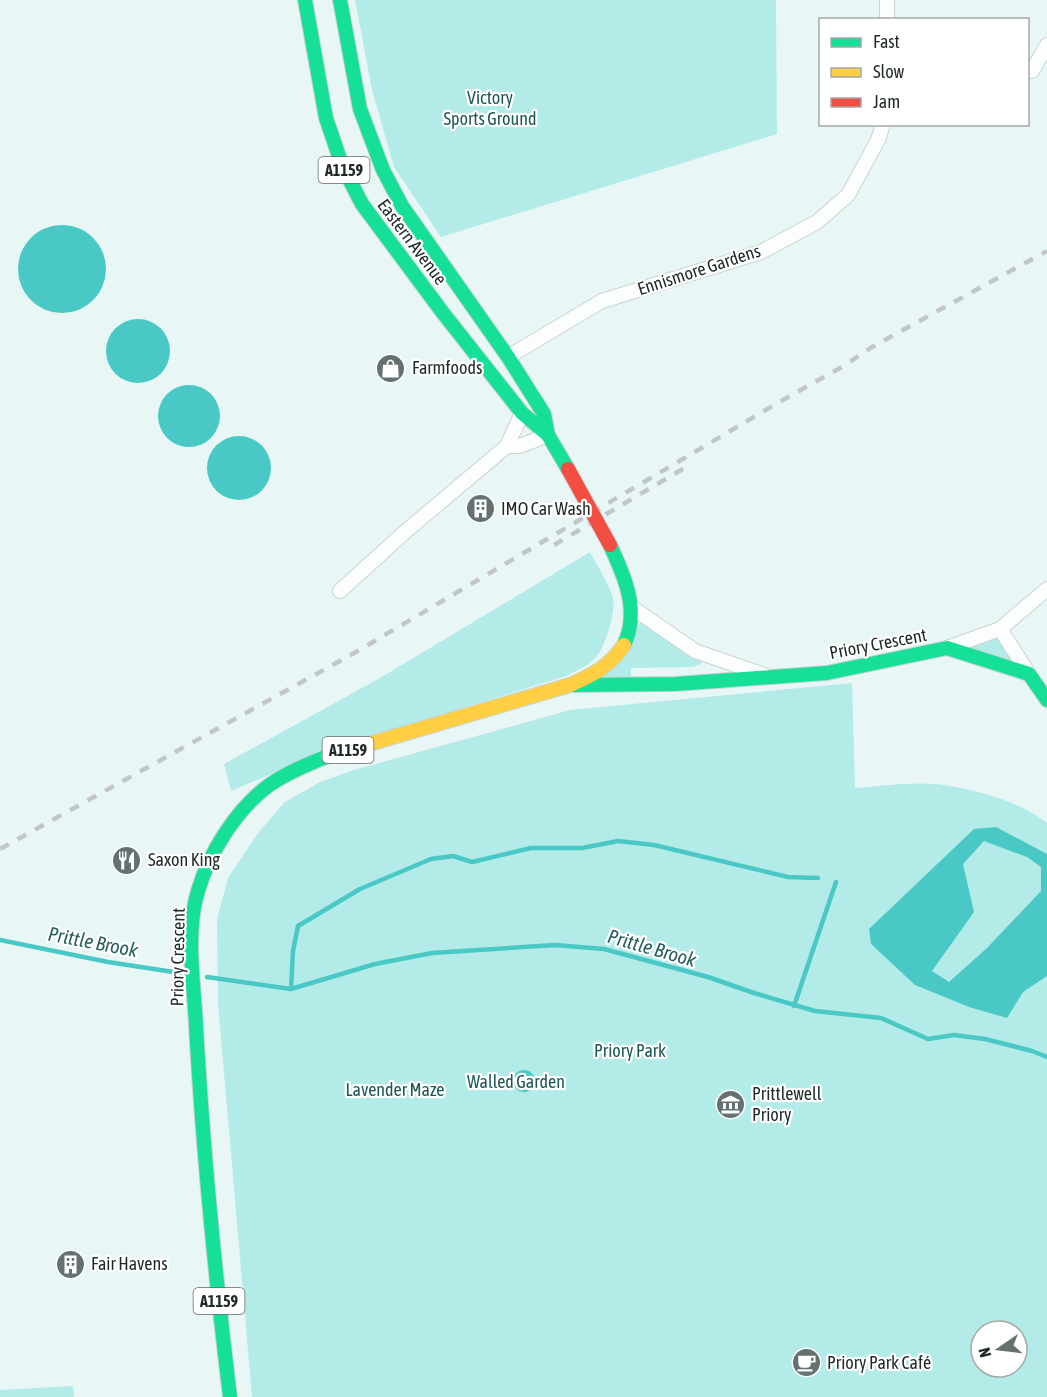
<svg xmlns="http://www.w3.org/2000/svg" width="1047" height="1397" viewBox="0 0 1047 1397" font-family="'Asap Condensed',sans-serif">
  <style>
    .green { fill: #b3ebe8; fill-rule: evenodd }
    .water { fill: #4ac8c6; fill-rule: evenodd }
    .lines { fill: none; stroke-linecap: round; stroke-linejoin: round }
    .stream { stroke: #4ac8c6; stroke-width: 4.5 }
    .street-casing { stroke: #c8d3d3; stroke-width: 16 }
    .fast-casing { stroke: #c8d3d3; stroke-width: 16 }
    .slow-casing { stroke: #c8d3d3; stroke-width: 16 }
    .street { stroke: #fcfefe; stroke-width: 14 }
    .fast { stroke: #16e098; stroke-width: 14 }
    .slow { stroke: #ffcf43; stroke-width: 14 }
    .rail { stroke: #c2c6c6; stroke-width: 4.5; stroke-dasharray: 10 10; stroke-linecap: butt }
    .jam-bridge-casing { stroke: #cad1d1; stroke-width: 16; stroke-linecap: butt }
    .jam-bridge { stroke: #f24e42; stroke-width: 14 }
    .labels { text-anchor: middle; stroke-width: 4.5; stroke-linejoin: round; paint-order: stroke }
    .shield { fill: #fff; stroke: #626969; stroke-width: 1.5 }
    .shield-label { font-size: 16px; font-weight: bold; fill: #1f2929 }
    .park-label { font-size: 18px; fill: #1d5856; stroke: #fff }
    .street-label { font-size: 18px; fill: #1f2929; stroke: #fff }
    .poi-label { font-size: 18px; fill: #1f2929; stroke: #fff; text-anchor: start }
    .water-label { font-size: 20px; font-style: italic; fill: #27605e; stroke: #fff }
  </style>
  <rect width="100%" height="100%" fill="#e8f7f6"/>
  <g class="green">
    <polygon points="355,0 776,0 777,134 441,237 394,167 372,90"/>
    <path d="M590 552C596 564 610 585 613 598 616 612 606 644 597 656 590 665 576 671 566 676L331 749 231 791 224 764 380 678Z"/>
    <polygon points="641,622 702,660 701,664 693,667 631,668 631,680 598,684"/>
    <polygon points="1000,629 1029,674 947,648"/>
    <path d="M852 683 855 788C881 786 909 782 934 784 969 787 1020 801 1047 823V1397H252L218 1003 217 919 228 878 258 833 285 802 320 782 354 770 570 710ZM981 1331H1017V1367H981Z"/>
    <polygon points="73,1386 74,1397 0,1397 0,1390"/>
  </g>
  <g class="water">
    <circle cx="62" cy="269" r="44"/>
    <circle cx="138" cy="351" r="32"/>
    <circle cx="189" cy="416" r="31"/>
    <circle cx="239" cy="468" r="32"/>
    <path d="M996 827 1047 854V976L1023 992 1007 1018 969 1007 915 985 871 944 869 929 974 829ZM984 841 1027 857 1041 867V891L987 948 949 982 932 971 974 912 963 864Z"/>
    <circle cx="524" cy="1081" r="11"/>
  </g>
  <g class="lines">
    <g class="stream">
      <polyline points="0,940 108,962 180,973"/>
      <polyline points="207,977 291,989 375,964 432,953 555,945 604,949 708,977 754,993 815,1011 881,1018 928,1039 954,1035 985,1039 1032,1051 1047,1057"/>
      <polyline points="291,989 293,951 298,926 360,889 431,859 453,856 472,862 531,848 582,848 618,841 654,845 788,877 818,878"/>
      <polyline points="794,1006 836,882"/>
    </g>
    <defs>
      <g id="street">
        <polyline points="887,0 887,20"/>
        <polyline points="1032,71 1047,45"/>
        <polyline points="508,357 602,301 761,252 817,222 848,195 878,140 883,124"/>
        <polyline points="507,446 520,446 548,435"/>
        <polyline points="340,591 406,531 507,446 522,413"/>
        <polyline points="633,608 695,651 764,675"/>
        <polyline points="1000,629 1029,674"/>
        <polyline points="947,648 1000,629 1047,589"/>
      </g>
      <g id="fast">
        <polyline points="305,0 326,118 342,165 362,204 443,313 522,413 548,435"/>
        <polyline points="340,0 360,109 383,170 402,206 508,357 544,414 548,435 568,469"/>
        <path d="M610 545C625 577 640 611 624 645"/>
        <polyline points="574,685 675,684 827,673 947,648 1029,674 1047,700"/>
        <path d="M230 1397C215 1274 203 1150 196 1026 194 983 185 933 198 891 209 853 236 810 268 786 286 773 308 764 328 756"/>
      </g>
      <path id="slow" d="M328 756 570 685C593 675 610 666 624 645"/>
    </defs>
    <use href="#street" class="street-casing"/>
    <use href="#fast" class="fast-casing"/>
    <use href="#slow" class="slow-casing"/>
    <use href="#street" class="street"/>
    <use href="#fast" class="fast"/>
    <use href="#slow" class="slow"/>
    <g class="rail">
      <polyline points="554,545 686,467"/>
      <polyline points="0,849 356,652 781,401 842,367 872,347 1047,251"/>
    </g>
    <defs>
      <polyline id="jam-bridge" points="568,469 610,545"/>
    </defs>
    <use href="#jam-bridge" class="jam-bridge-casing"/>
    <use href="#jam-bridge" class="jam-bridge"/>
  </g>
  <defs>
    <symbol id="shop-disc" viewBox="-11 -11 22 22"><circle r="9.5" fill="#657171" stroke="#fff"/><path d="M-5-2.5h2.3a2.7 3.5 0 0 1 5.4 0H5L5.5 6h-11ZM-1.5-2.5h3a1.5 2.3 0 0 0-3 0Z" fill="#fff"/></symbol>
    <symbol id="building-disc" viewBox="-11 -11 22 22"><circle r="9.5" fill="#657171" stroke="#fff"/><path d="M-4-6H4V6H1V3H-1V6H-4ZM-2.5-4.3h1.7v1.8h-1.7ZM.8-4.3h1.7v1.8H.8ZM-2.5-1h1.7V.8h-1.7ZM.8-1h1.7V.8H.8Z" fill="#fff"/></symbol>
    <symbol id="restaurant-disc" viewBox="-11 -11 22 22"><circle r="9.5" fill="#657171" stroke="#fff"/><path d="M-5-6h1v4h1v-4h1v4h1v-4h1v5L-1.5 .5V6h-2V.5L-5-1ZM5-6V6H3V1.5H1.5Q1.5-4 5-6Z" fill="#fff"/></symbol>
    <symbol id="museum-disc" viewBox="-11 -11 22 22"><circle r="9.5" fill="#657171" stroke="#fff"/><path d="M0-6L6-3V-2H-6V-3ZM-5-1h2V3h-2ZM-1-1h2V3h-2ZM3-1h2V3H3ZM-6 4H6V6H-6Z" fill="#fff"/></symbol>
    <symbol id="cafe-disc" viewBox="-11 -11 22 22"><circle r="9.5" fill="#657171" stroke="#fff"/><path d="M-5.5-4.5H6V0H3Q3 3.5 0 3.5H-2.5Q-5.5 3.5-5.5 0ZM3-3.2v2h1.7v-2ZM-6 4.5H4V6H-6Z" fill="#fff"/></symbol>
  </defs>
  <g fill-rule="evenodd">
    <use href="#shop-disc" x="374" y="352" width="33" height="33"/>
    <use href="#building-disc" x="464" y="492" width="33" height="33"/>
    <use href="#restaurant-disc" x="110" y="844" width="33" height="33"/>
    <use href="#museum-disc" x="714" y="1088" width="33" height="33"/>
    <use href="#building-disc" x="54" y="1248" width="33" height="33"/>
    <use href="#cafe-disc" x="790" y="1346" width="33" height="33"/>
  </g>
  <g class="labels">
    <g class="shield">
      <rect x="318.5" y="157" width="51" height="26" rx="4.5"/>
      <rect x="322.5" y="737" width="51" height="26" rx="4.5"/>
      <rect x="193.5" y="1288" width="51" height="26" rx="4.5"/>
    </g>
    <g class="shield-label">
      <text x="344" y="176">A1159</text>
      <text x="348" y="756">A1159</text>
      <text x="219" y="1307">A1159</text>
    </g>
    <g class="park-label">
      <text x="490" y="104">Victory<tspan x="490" dy="21">Sports Ground</tspan></text>
      <text x="630" y="1057">Priory Park</text>
      <text x="516" y="1088">Walled Garden</text>
      <text x="395" y="1096">Lavender Maze</text>
    </g>
    <g class="street-label">
      <text transform="translate(412 242) rotate(53)" y="6">Eastern Avenue</text>
      <text transform="translate(699 270) rotate(-18)" y="6">Ennismore Gardens</text>
      <text transform="translate(878 644) rotate(-11)" y="6">Priory Crescent</text>
      <text transform="translate(178 957) rotate(-89)" y="6">Priory Crescent</text>
    </g>
    <g class="poi-label">
      <text x="412" y="374">Farmfoods</text>
      <text x="501" y="515">IMO Car Wash</text>
      <text x="148" y="866">Saxon King</text>
      <text x="752" y="1100">Prittlewell<tspan x="752" dy="21">Priory</tspan></text>
      <text x="91" y="1270">Fair Havens</text>
      <text x="827" y="1369">Priory Park Café</text>
    </g>
    <g class="water-label">
      <text transform="translate(93 942) rotate(11)" y="7">Prittle Brook</text>
      <text transform="translate(652 948) rotate(16)" y="7">Prittle Brook</text>
    </g>
  </g>
  <rect x="819" y="18" width="210" height="108" fill="#ffffff" stroke="#a5a9a9" stroke-width="1.5"/>
  <rect x="831" y="38" width="30" height="9" fill="#16e098" stroke="#a5a9a9" stroke-width="1.5"/>
  <text x="873" y="48" font-size="18" fill="#1f2929">Fast</text>
  <rect x="831" y="68" width="30" height="9" fill="#ffcf43" stroke="#a5a9a9" stroke-width="1.5"/>
  <text x="873" y="78" font-size="18" fill="#1f2929">Slow</text>
  <rect x="831" y="98" width="30" height="9" fill="#f24e42" stroke="#a5a9a9" stroke-width="1.5"/>
  <text x="873" y="108" font-size="18" fill="#1f2929">Jam</text>
  <g transform="translate(999 1349) rotate(256)"><circle r="28" fill="#ffffff" stroke="#a5a9a9" stroke-width="1.5"/>
  <path d="M0-4.5L10 22L0 15L-10 22Z" fill="#657171"/>
  <text y="-9" font-size="16" font-weight="bold" text-anchor="middle" fill="#1f2929">N</text>
  </g>
</svg>
